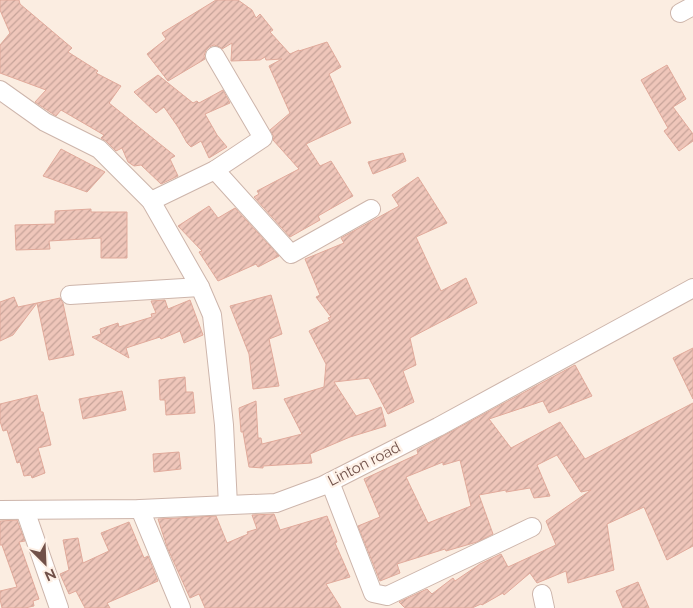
<svg xmlns="http://www.w3.org/2000/svg" width="693" height="608" viewBox="0 0 693 608" font-family="Raleway,sans-serif">
  <style>
    .building { fill: url(#building-hatch); stroke: #e1aa9b; fill-rule: evenodd }
    .lines { fill: none; stroke-linecap: round; stroke-linejoin: round }
    .minor-casing { stroke: #cdb5ab; stroke-width: 20 }
    .minor { stroke: #fff; stroke-width: 18 }
    .labels { text-anchor: middle; stroke-width: 5; stroke-linejoin: round; paint-order: stroke }
    .street-label { font-size: 15px; fill: #715149; stroke: #fef1e7 }
  </style>
  <defs>
    <pattern id="building-hatch" width="6" height="6" patternUnits="userSpaceOnUse" patternTransform="scale(1.25)"><rect width="6" height="6" fill="#efc6ba"/><path d="M-1 1l2-2M0 6l6-6M5 7l2-2" fill="none" stroke="#c6a399"/></pattern>
  </defs>
  <rect width="100%" height="100%" fill="#fbede1"/>
  <g class="building">
    <polygon points="0,0 19,0 20,4 72,48 68,52 98,71 96,73 121,86 109,103 175,156 170,159 178,176 161,184 141,165 134,166 128,162 122,148 116,151 106,141 101,138 104,135 61,110 56,116 35,102 46,90 0,73 0,45 10,33 0,10"/>
    <polygon points="216,0 238,0 252,10 256,18 260,14 273,30 270,32 290,54 299,50 299,51 327,42 341,67 329,74 351,123 306,144 320,166 331,161 353,196 318,216 320,220 290,237 254,197 259,194 257,191 299,169 273,140 274,137 270,130 290,113 269,66 282,59 266,60 265,57 260,60 231,61 232,43 222,49 220,47 214,45 209,47 206,50 204,56 205,59 168,81 147,54 166,39 162,33"/>
    <polygon points="667,65 686,99 673,107 693,134 693,141 679,151 664,131 668,128 641,80"/>
    <polygon points="158,75 193,103 197,101 199,103 223,90 230,103 205,114 217,135 227,147 209,158 201,141 191,147 187,143 178,127 164,107 156,113 134,92"/>
    <polygon points="61,149 105,172 87,192 43,176"/>
    <polygon points="403,153 406,161 373,174 368,162"/>
    <polygon points="418,177 447,223 416,237 441,291 466,278 477,303 410,338 416,365 403,371 414,402 388,414 369,378 334,382 356,416 381,407 386,426 350,437 310,454 312,463 263,466 263,468 249,467 243,432 241,432 239,408 256,401 258,438 261,438 262,444 302,434 284,399 324,387 326,364 309,331 330,321 328,318 331,317 316,297 320,295 305,259 344,243 341,238 399,206 392,195"/>
    <polygon points="209,206 218,218 235,208 279,256 258,267 256,264 218,281 199,252 202,251 178,226"/>
    <polygon points="91,209 91,212 127,212 127,258 101,258 101,238 49,241 50,249 16,250 15,225 55,224 55,211"/>
    <polygon points="271,295 282,334 269,339 279,386 253,389 249,354 230,306"/>
    <polygon points="14,297 18,307 37,303 13,335 0,341 0,302"/>
    <polygon points="60,298 63,303 74,355 49,360 37,303"/>
    <polygon points="165,300 168,309 190,300 203,335 184,343 180,331 161,339 160,337 126,348 129,358 92,337 101,334 100,329 118,323 119,327 152,317 151,314 156,313 151,301"/>
    <polygon points="693,348 693,399 673,358"/>
    <path d="M575 365 592 396 549 413 543 401 489 419 511 448 560 422 585 459 693 403V546L667 560 644 507 607 524 614 570 568 583 566 571 537 583 530 573 504 595 503 593 482 605 481 604 472 608H405L399 602 427 589 432 594 453 578 455 581 480 564 501 554 508 567 556 545 546 521 591 490 581 492 557 455 537 465 550 496 534 498 530 488 506 492V490L479 495 493 534 477 542 446 551 445 549 397 564 400 573 380 581 358 526 380 517 364 479 418 454 417 450ZM460 460 471 506 428 523 406 477 443 462V465Z"/>
    <polygon points="185,377 186,392 193,392 195,413 166,415 165,400 160,400 159,380"/>
    <polygon points="122,391 126,410 83,419 79,399"/>
    <polygon points="37,395 41,412 43,412 51,445 38,448 45,473 32,478 31,475 24,476 20,462 17,463 7,430 3,431 0,421 0,404"/>
    <polygon points="179,452 181,469 154,472 153,454"/>
    <polygon points="274,514 280,530 327,516 337,542 335,543 350,577 326,584 341,608 205,608 199,594 190,598 167,547 158,519 216,516 227,543 248,534 247,532 257,529 252,515"/>
    <polygon points="17,520 25,541 19,542 39,599 33,601 34,606 25,608 2,608 0,599 0,591 17,587 2,545 0,545 0,521"/>
    <polygon points="129,522 144,558 148,556 158,581 107,603 110,608 85,608 76,591 69,594 60,574 69,570 63,540 78,538 83,563 109,551 101,533"/>
    <polygon points="638,582 649,608 623,608 616,591"/>
  </g>
  <g class="lines">
    <defs>
      <g id="minor">
        <polyline points="680,13 693,6"/>
        <polyline points="0,90 45,122 99,149 151,201 200,287 212,315 224,425 228,505"/>
        <polyline points="215,170 291,254 371,209"/>
        <polyline points="151,201 215,170 263,138 215,56"/>
        <polyline points="70,295 200,287"/>
        <polyline points="330,482 373,593 387,596 532,527"/>
        <polyline points="140,509 181,608"/>
        <polyline points="0,510 140,509 276,503 322,486 438,427 693,288"/>
        <polyline points="25,510 59,608"/>
        <polyline points="542,594 545,608"/>
      </g>
    </defs>
    <use href="#minor" class="minor-casing"/>
    <use href="#minor" class="minor"/>
  </g>
  <g class="labels">
    <g class="street-label">
      <text transform="translate(364 464) rotate(-27)" y="5">Linton road</text>
    </g>
  </g>
  <g transform="translate(45 563) rotate(156)" stroke="#fef1e7" stroke-width="4" paint-order="stroke">
  <path d="M0-4L9 19L0 12L-9 19Z" fill="#715149"/>
  <text y="-8" font-size="14" font-weight="bold" text-anchor="middle" fill="#715149">N</text>
  </g>
</svg>
